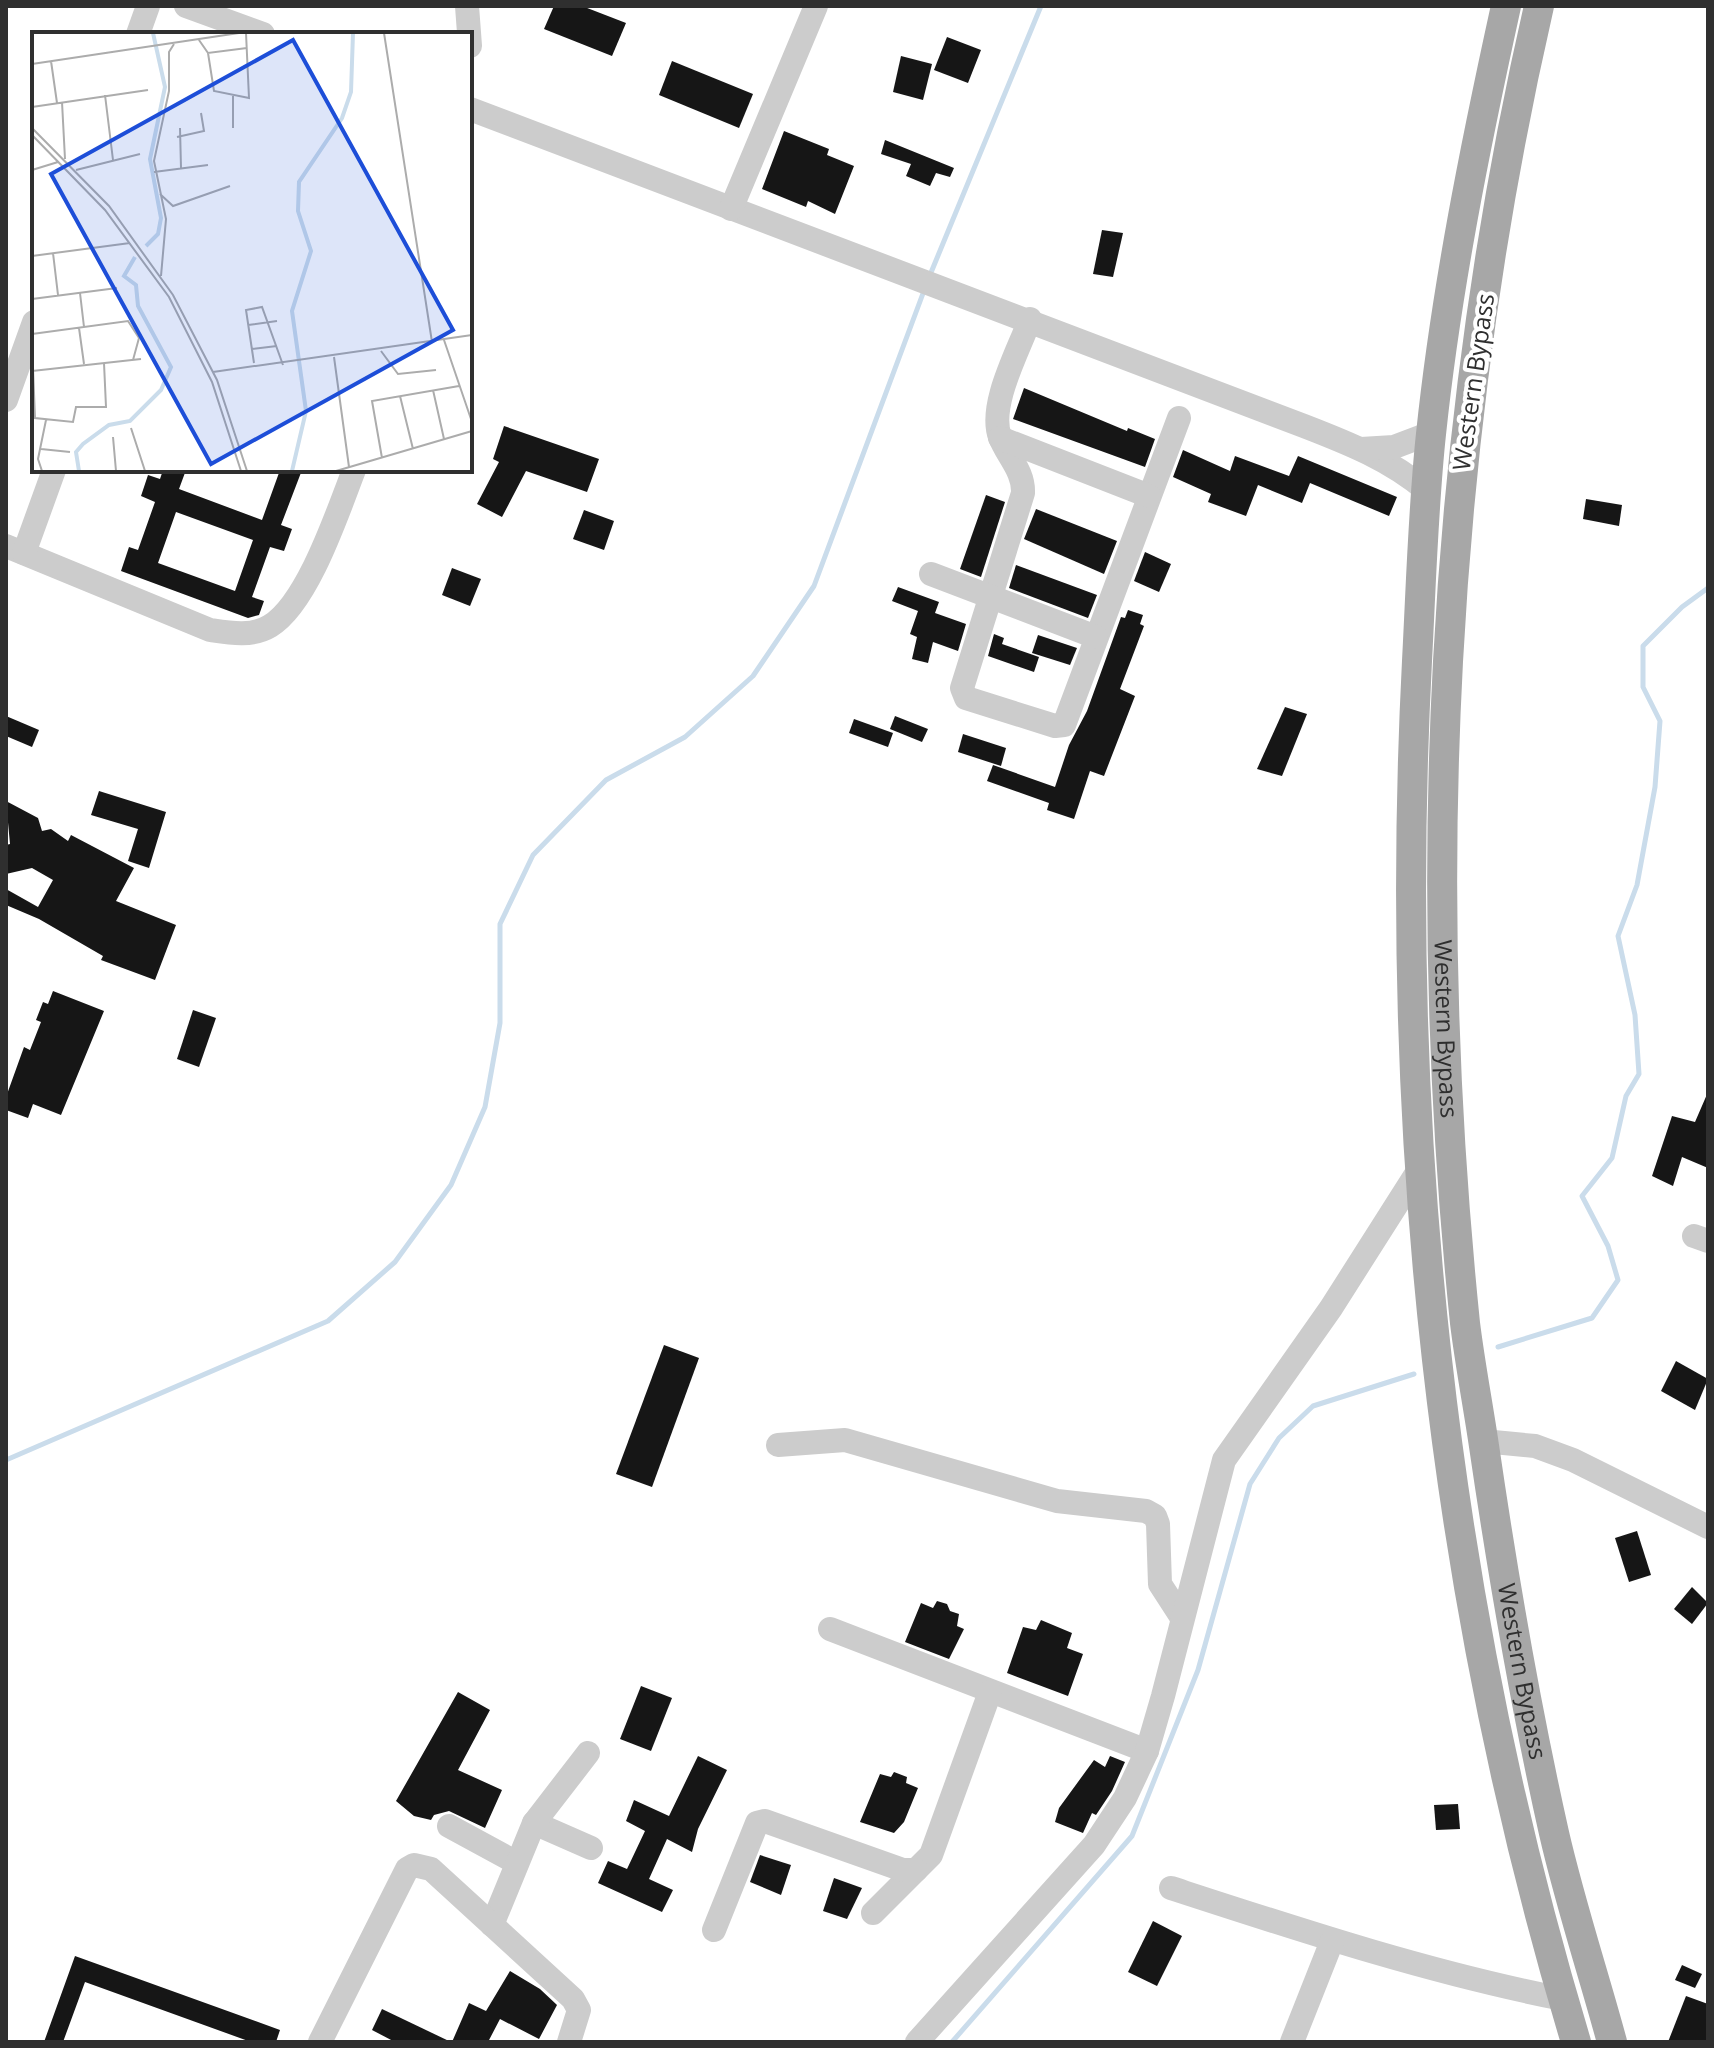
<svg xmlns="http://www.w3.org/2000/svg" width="1714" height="2048" viewBox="0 0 1714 2048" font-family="'Open Sans',sans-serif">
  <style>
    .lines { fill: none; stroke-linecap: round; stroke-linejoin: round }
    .stream { stroke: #cadceb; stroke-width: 5 }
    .building { fill: #161616; fill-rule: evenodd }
    .minor { stroke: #ccc; stroke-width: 24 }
    .major { stroke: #a7a7a7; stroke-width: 30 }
    .labels { text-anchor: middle; stroke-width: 8; stroke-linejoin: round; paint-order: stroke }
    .street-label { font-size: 24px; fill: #2f2f2f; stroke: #fff }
    .inset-river { fill: none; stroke: #cadceb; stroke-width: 4 }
    .inset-road { fill: none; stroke: #acacac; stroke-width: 2 }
    .view { fill: #1d4ed8; fill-opacity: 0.15; stroke: #1d4ed8; stroke-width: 4 }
    .inset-edge { fill: none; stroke: #2f2f2f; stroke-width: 4 }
  </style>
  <rect width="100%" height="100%" fill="#fff"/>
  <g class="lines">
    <g class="stream">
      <polyline points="930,275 1041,6"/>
      <polyline points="1498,1347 1592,1318 1618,1280 1608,1246 1582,1196 1612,1158 1626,1096 1639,1074 1635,1015 1618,936 1637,885 1655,787 1660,721 1643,687 1643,646 1682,607 1708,588"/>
      <polyline points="6,1460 328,1321 395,1262 451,1185 485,1107 500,1023 500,924 533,855 606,780 685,737 753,676 814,586 925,288"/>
      <polyline points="952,2042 1132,1836 1198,1670 1250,1484 1279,1438 1313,1406 1414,1374"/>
    </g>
  </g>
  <g class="building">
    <polygon points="554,6 582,6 626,23 612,56 544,29"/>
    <polygon points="947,37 981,50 968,83 934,70"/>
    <polygon points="901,56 932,64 923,100 893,92"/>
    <polygon points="672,61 753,94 739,128 659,95"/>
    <polygon points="784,131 829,149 827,155 854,166 835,214 808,201 806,207 762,189"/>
    <polygon points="885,140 954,168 950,177 936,173 930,186 906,176 911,164 881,154"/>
    <polygon points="1102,230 1123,233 1113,277 1093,274"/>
    <polygon points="1024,388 1127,431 1128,428 1155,439 1145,467 1013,419"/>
    <polygon points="504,426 599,459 587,492 526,471 502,517 477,504 499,462 493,459"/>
    <polygon points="1183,450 1230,471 1235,456 1289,476 1298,456 1397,497 1389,516 1310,483 1302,503 1258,485 1246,516 1208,502 1211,494 1173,477"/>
    <path d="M163 470H186L179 489 262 520 280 470H302L281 525 292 529 284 551 270 547 252 597 264 601 259 615 248 618 121 571 129 547 138 550 155 502 141 496 148 475 160 479ZM176 512 253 540 235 591 158 563Z"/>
    <polygon points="986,495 1005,502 981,577 960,569"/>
    <polygon points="1586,499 1622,505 1619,526 1583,519"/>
    <polygon points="1036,509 1117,541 1104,574 1024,539"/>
    <polygon points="584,510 614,521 604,550 573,539"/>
    <polygon points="1145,552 1171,564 1159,592 1134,581"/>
    <polygon points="1016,565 1097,595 1088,618 1009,588"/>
    <polygon points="452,568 481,579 470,606 442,595"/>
    <polygon points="898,587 939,602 935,613 966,624 958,651 933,642 928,663 912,659 917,637 910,634 918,611 892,601"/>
    <polygon points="1128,610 1143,615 1140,624 1144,626 1120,689 1135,696 1104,776 1090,771 1074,819 1047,810 1049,803 987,781 993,765 1055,787 1069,745 1087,711 1121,617 1125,618"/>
    <polygon points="994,634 1004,638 1002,644 1039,657 1034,672 988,656"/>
    <polygon points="1038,635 1077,648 1070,665 1032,653"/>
    <polygon points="1285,707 1307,714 1282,776 1257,769"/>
    <polygon points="6,716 39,730 32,747 6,736"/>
    <polygon points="895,716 928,729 922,742 890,729"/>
    <polygon points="854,719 893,733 888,747 849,733"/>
    <polygon points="963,734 1006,748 1001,766 958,752"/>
    <polygon points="99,791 166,812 149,868 128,861 138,829 91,815"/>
    <polygon points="6,801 38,818 42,831 51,829 68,841 71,835 134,868 116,901 176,925 155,980 101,960 103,956 39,919 6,905 6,889 38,907 53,880 32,868 6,874 6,845 10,844"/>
    <polygon points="53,991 104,1011 61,1115 33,1104 28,1118 6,1110 6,1097 24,1047 30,1050 41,1022 36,1020 43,1002 48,1004"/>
    <polygon points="193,1010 216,1018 199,1067 177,1059"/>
    <polygon points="1708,1092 1708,1168 1682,1157 1673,1186 1652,1176 1672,1116 1695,1122"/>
    <polygon points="664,1345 699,1358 652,1487 616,1474"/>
    <polygon points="1676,1361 1708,1379 1695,1410 1661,1391"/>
    <polygon points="1637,1531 1651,1575 1629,1582 1615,1538"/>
    <polygon points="1692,1587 1708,1603 1692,1624 1674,1609"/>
    <polygon points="937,1601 947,1604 950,1611 959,1614 957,1626 964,1629 949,1659 905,1642 921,1603 933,1608"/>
    <polygon points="1041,1620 1072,1633 1067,1648 1083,1654 1068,1696 1007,1673 1023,1627 1036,1630"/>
    <polygon points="641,1686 672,1698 651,1751 620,1739"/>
    <polygon points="458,1692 490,1710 458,1770 502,1790 485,1828 449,1811 434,1815 431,1820 414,1816 396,1801"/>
    <polygon points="698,1756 727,1770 698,1829 692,1852 667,1839 649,1879 673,1890 662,1912 598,1883 608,1861 627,1869 645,1831 626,1821 634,1800 669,1816"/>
    <polygon points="1110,1756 1125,1762 1112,1791 1096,1815 1092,1813 1083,1833 1055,1822 1059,1808 1094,1760 1105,1767"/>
    <polygon points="894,1772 907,1777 906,1783 918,1788 904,1822 894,1833 860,1822 880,1774 891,1777"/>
    <polygon points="1458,1804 1460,1829 1436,1830 1434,1805"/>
    <polygon points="760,1855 791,1865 781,1895 750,1882"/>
    <polygon points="834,1878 862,1888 847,1919 823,1911"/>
    <polygon points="1153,1921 1182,1936 1157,1986 1128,1972"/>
    <polygon points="75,1956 280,2030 276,2042 251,2042 85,1982 63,2042 44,2042"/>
    <polygon points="1682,1965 1702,1974 1695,1988 1675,1980"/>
    <polygon points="510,1971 540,1989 557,2005 539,2039 500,2019 488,2042 452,2042 469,2003 486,2011"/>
    <polygon points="1686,1996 1708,2004 1708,2042 1668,2042"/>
    <polygon points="382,2009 451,2042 395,2042 372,2030"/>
  </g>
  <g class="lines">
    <g class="minor">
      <polyline points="186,6 263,34"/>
      <polyline points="467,6 470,46"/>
      <polyline points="138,34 148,6"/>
      <path d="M470 109 1304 426C1348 443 1391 460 1427 491"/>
      <polyline points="731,209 816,6"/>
      <path d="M1030 319C1019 350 988 405 1000 437 1007 456 1024 471 1023 493L962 688 966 698 1055 726 1064 725 1179 418"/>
      <polyline points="6,400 34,322"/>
      <polyline points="1000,438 1149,496"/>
      <polyline points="1361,449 1394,447 1431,433"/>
      <path d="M6 546 210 630C230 633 252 637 270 626 308 603 338 511 354 470"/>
      <polyline points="24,553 54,470"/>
      <polyline points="931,574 1096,637"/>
      <polyline points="1694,1236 1708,1241"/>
      <polyline points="1483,1441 1535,1446 1573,1460 1708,1527"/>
      <polyline points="778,1445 845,1440 1057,1501 1146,1511 1155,1516 1158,1524 1160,1584 1182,1618"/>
      <polyline points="830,1629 1147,1751"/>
      <polyline points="534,1823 591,1848"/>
      <polyline points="449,1826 517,1863"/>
      <path d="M1171 1888C1300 1930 1430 1973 1563 1999"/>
      <polyline points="873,1913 931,1855 990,1692"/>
      <polyline points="492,1925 534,1823 588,1753"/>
      <polyline points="714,1930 757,1823 765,1821 903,1870 916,1870"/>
      <polyline points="320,2042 407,1869 414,1865 431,1869 573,1999 579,2010 569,2042"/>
      <polyline points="917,2042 1094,1845 1125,1798 1147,1751 1163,1696 1224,1460 1331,1308 1420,1168"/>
      <polyline points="1292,2042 1332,1941"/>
    </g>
    <g class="major">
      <path d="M1506 6C1475 147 1446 291 1431 434 1423 509 1421 586 1417 661 1393 1126 1441 1596 1576 2042"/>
      <path id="s1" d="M1539 6C1440 436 1420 885 1465 1323 1470 1364 1478 1405 1484 1446 1503 1576 1525 1704 1554 1833 1570 1903 1593 1972 1612 2042"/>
    </g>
  </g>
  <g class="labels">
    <g class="street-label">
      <text transform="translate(1474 382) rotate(-82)" y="8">Western Bypass</text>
      <text dy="8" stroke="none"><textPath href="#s1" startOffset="1030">Western Bypass</textPath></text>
      <text dy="8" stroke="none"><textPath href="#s1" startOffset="1678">Western Bypass</textPath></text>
    </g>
  </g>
  <g transform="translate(32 32)">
    <rect width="440" height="440" fill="#fff"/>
    <path class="inset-river" d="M114 214 126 202 129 186 118 127 133 55 121 1M47 439 44 420 51 412 77 393 98 389 129 358 139 335 106 274 104 253 92 244 103 225M260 439 274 379 260 279 279 219 266 179 267 150 310 86 319 60 321 1"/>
    <path class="inset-road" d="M352 1 400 310M167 8 176 21 215 16M176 21 182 59 217 66 214 1M19 29 25 71M0 32 207 1M73 63 81 128M30 70 33 127M0 75 116 58M0 96 77 174 141 263 185 348 215 439M148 96 149 136M201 96V64M0 103 73 178 137 265 180 350 209 439M145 105 172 99 169 81M0 138 26 130M44 138 108 122M122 140 176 133M128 162 141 174 198 154M21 221 26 263M0 224 98 211M129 244 134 187 122 129 137 59V20L142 12M48 261 52 295M0 267 85 256M216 293 245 289M47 296 52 332M0 302 96 289 107 306 101 328M412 308 440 390M0 311 3 386 41 390 44 375H74L72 331M220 317 245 314M349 319 366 342 404 338M302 325 317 435M222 331 214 278 230 275 251 333M0 339 109 327M181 340 440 303M401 358 412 407M368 364 381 417M99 396 113 439M81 405 84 439M9 417 38 420M350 426 340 369 427 354M10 439 6 427 14 388M304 439 440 399"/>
    <path class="view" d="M261 8 421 298 179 432 19 142Z"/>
    <rect width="440" height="440" class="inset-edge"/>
  </g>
  <rect width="1714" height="2048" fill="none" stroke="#2f2f2f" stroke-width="16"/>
</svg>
